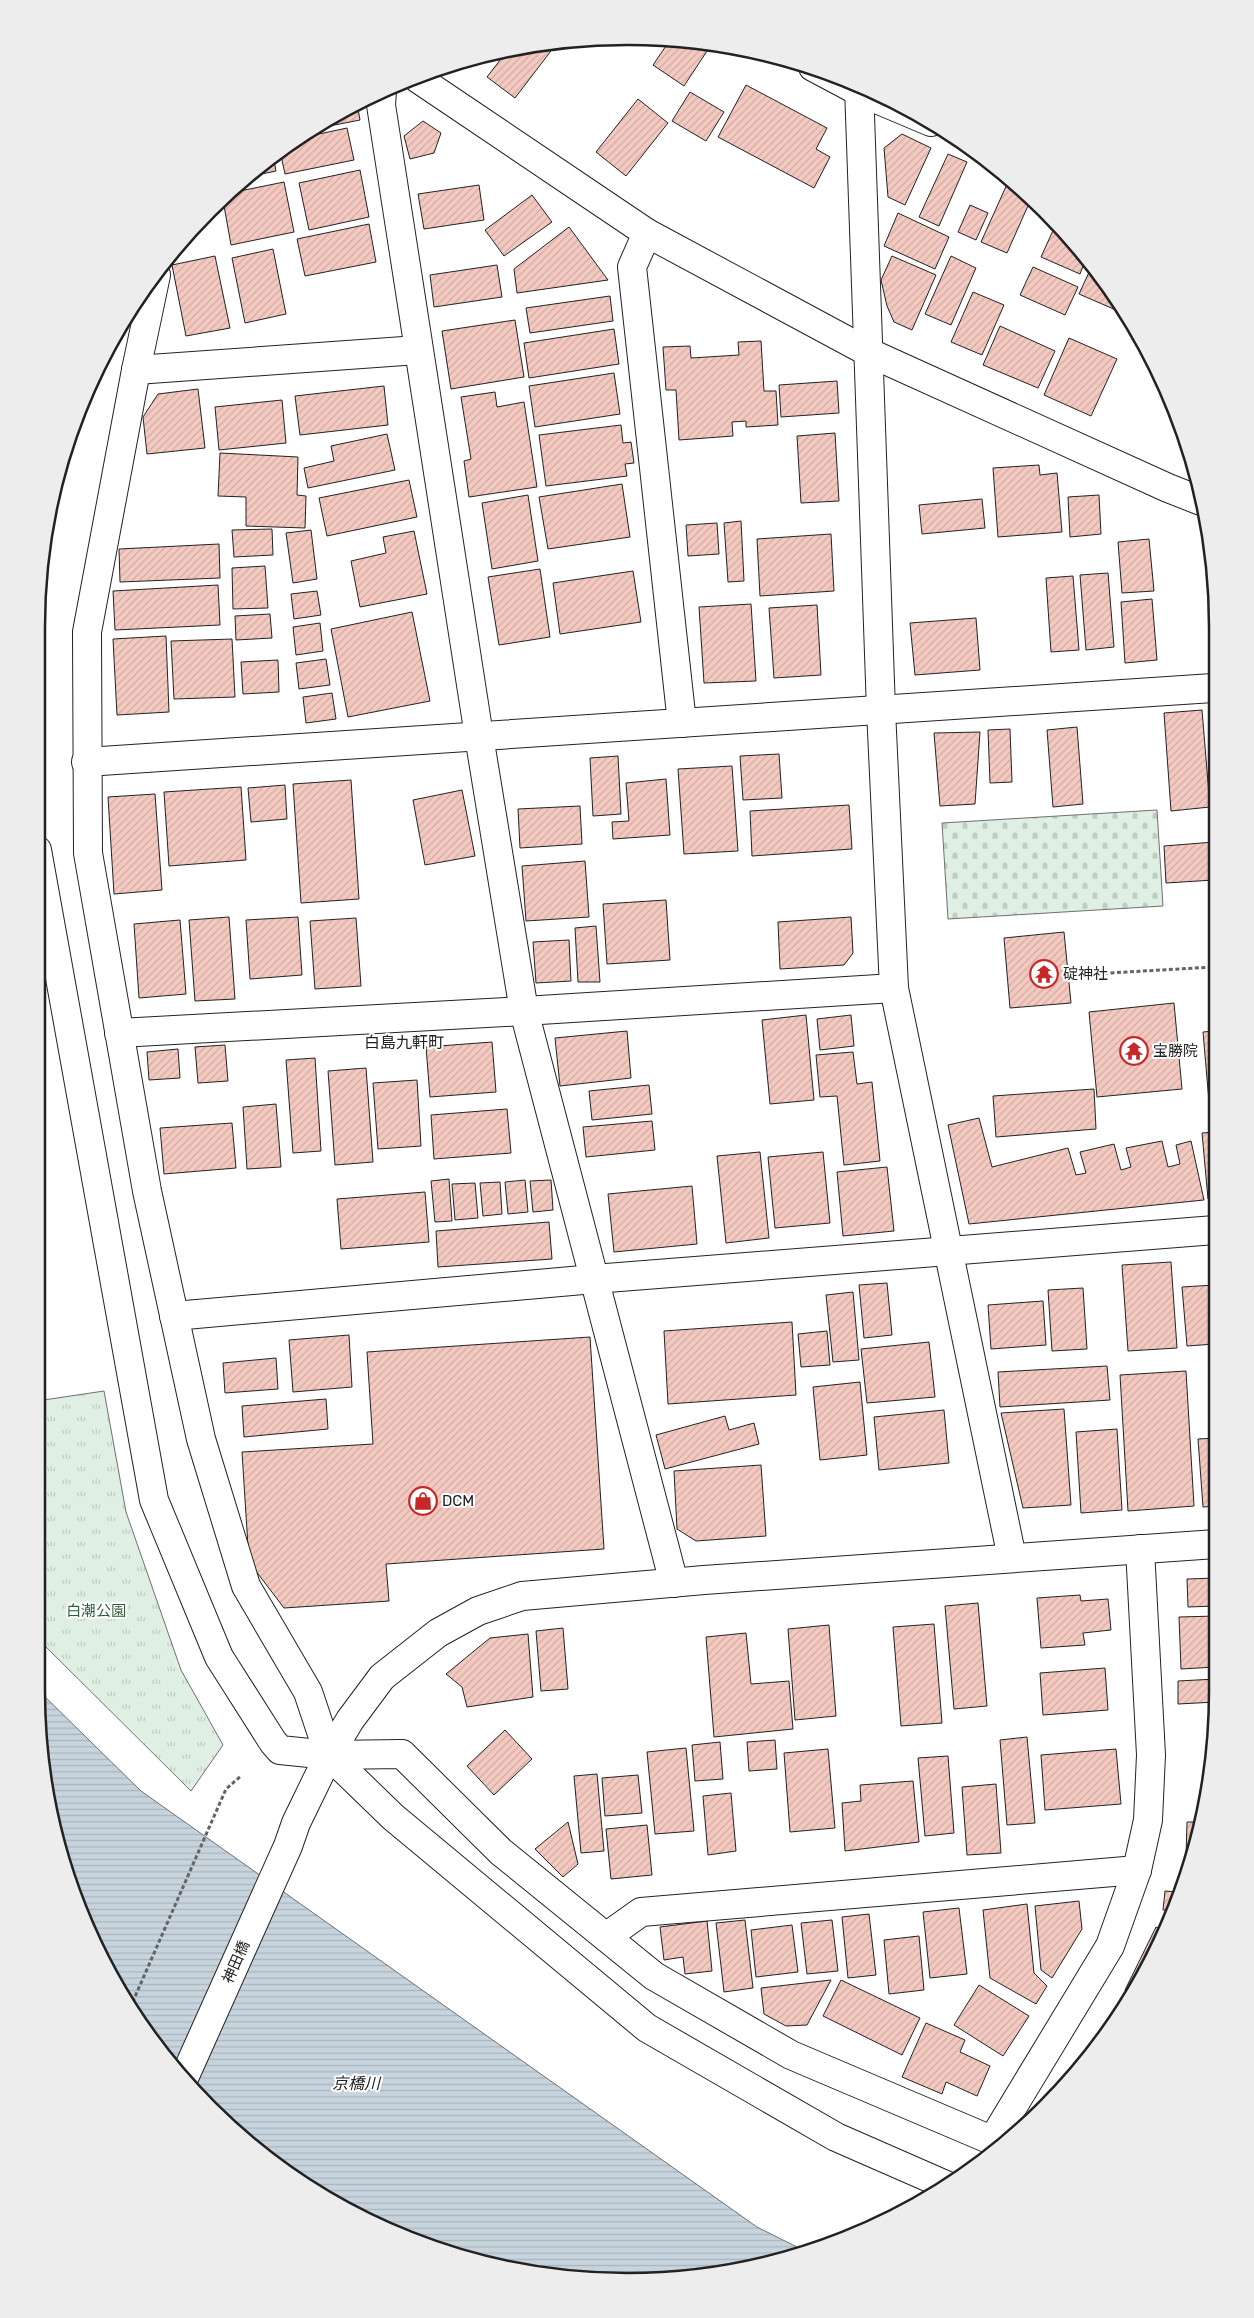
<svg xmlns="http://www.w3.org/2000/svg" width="1254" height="2318" viewBox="0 0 1254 2318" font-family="Rubik,'Noto Sans JP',sans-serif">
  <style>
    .cemetery { fill: url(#cemetery-stones); stroke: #6f6f6f }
    .park { fill: url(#park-tufts); stroke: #6f6f6f }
    .water { fill: url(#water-rules); stroke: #6f6f6f }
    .building { fill: url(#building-hatch); stroke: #222 }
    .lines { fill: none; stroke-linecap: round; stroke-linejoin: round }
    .street-casing { stroke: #222; stroke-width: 30 }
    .secondary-casing { stroke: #222; stroke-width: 30 }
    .path { stroke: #646464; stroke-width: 3; stroke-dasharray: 4 2.5; stroke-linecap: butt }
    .street { stroke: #fff; stroke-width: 28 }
    .secondary { stroke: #fff; stroke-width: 28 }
    .labels { text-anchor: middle; stroke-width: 4; stroke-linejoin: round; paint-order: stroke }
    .poi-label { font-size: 15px; fill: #222; stroke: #fff; text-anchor: start }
    .park-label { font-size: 15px; fill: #2f5e38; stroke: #fff }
    .street-label { font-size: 15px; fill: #222; stroke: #fff }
    .neighbourhood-label { font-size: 16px; fill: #222; stroke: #fff }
    .water-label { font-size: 16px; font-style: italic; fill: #222; stroke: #fff }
    .rim { fill: none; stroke: #222; stroke-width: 2.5 }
  </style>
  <defs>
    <pattern id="cemetery-stones" width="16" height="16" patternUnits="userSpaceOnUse" patternTransform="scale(1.25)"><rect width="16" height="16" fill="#e0efe3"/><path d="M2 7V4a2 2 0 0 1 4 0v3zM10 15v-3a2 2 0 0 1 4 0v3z" fill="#c0cdc2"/></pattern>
    <pattern id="park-tufts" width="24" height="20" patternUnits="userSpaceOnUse" patternTransform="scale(1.25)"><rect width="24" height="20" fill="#e0efe3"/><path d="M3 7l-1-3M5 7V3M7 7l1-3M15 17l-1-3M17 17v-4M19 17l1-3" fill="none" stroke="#c0cdc2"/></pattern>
    <pattern id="water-rules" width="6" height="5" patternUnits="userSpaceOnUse" patternTransform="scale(1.25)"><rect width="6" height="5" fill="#c7d3dd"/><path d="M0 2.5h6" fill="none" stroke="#abb5bd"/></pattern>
    <pattern id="building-hatch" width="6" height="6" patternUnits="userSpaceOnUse" patternTransform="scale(1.25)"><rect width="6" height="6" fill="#f3c9c0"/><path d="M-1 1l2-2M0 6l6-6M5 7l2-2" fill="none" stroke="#d0aca5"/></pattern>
  </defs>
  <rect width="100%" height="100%" fill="#fff"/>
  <polygon class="cemetery" points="1157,810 1163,906 948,919 942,823"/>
  <polygon class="park" points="104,1391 126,1512 181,1670 223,1745 191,1791 36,1637 37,1401"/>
  <polygon class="water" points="36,1688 141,1791 757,2227 807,2252 780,2262 666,2280 588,2280 474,2262 401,2237 299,2182 237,2135 159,2051 115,1986 68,1881 48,1806"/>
  <g class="building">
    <polygon points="670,40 692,41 707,51 684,86 653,65"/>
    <polygon points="557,43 515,98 487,77 507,51"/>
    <polygon points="746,85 827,128 816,149 830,157 814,188 718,137"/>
    <polygon points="690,92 724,112 706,141 672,121"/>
    <polygon points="638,99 668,123 626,176 596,152"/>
    <polygon points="357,103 360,120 314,129"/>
    <polygon points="423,121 441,133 434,153 410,159 404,136"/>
    <polygon points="347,128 354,160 285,174 280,151 300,138"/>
    <polygon points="902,134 931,148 905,205 888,197 884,148"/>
    <polygon points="948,154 967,162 939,226 919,217"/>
    <polygon points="273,155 276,171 247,177 267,159"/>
    <polygon points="360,170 369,217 309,230 299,183"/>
    <polygon points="284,182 294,232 231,245 223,200 230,193"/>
    <polygon points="1008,182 1021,188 1031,199 1007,253 981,242"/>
    <polygon points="479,185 484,220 424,229 418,194"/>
    <polygon points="532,195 552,222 504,256 485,230"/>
    <polygon points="970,205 988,213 976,240 958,232"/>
    <polygon points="898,213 949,237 935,269 884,246"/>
    <polygon points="369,224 376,262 305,276 297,239"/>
    <polygon points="1055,226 1085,261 1080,274 1041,257"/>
    <polygon points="569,227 608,280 517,293 514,269"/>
    <polygon points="273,249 286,314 245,323 232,258"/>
    <polygon points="215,256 230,328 186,336 172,265"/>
    <polygon points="892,256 936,275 912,330 894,322 887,306 881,280"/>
    <polygon points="951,256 976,268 951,325 925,314"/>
    <polygon points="497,265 502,297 434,307 430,275"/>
    <polygon points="1033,267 1078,287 1065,315 1020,295"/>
    <polygon points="1091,268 1118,299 1125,314 1079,294"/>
    <polygon points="973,292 1004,305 982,355 951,342"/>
    <polygon points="610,296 613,321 530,333 526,308"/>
    <polygon points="515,320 524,377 451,389 442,331"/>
    <polygon points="1000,326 1055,351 1038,388 983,365"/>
    <polygon points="614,329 619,364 529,378 524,343"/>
    <polygon points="1069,338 1117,359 1091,416 1044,395"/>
    <polygon points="761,341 764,391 776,391 778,425 746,427 746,421 732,422 733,436 679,440 676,390 666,390 663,347 690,346 691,358 739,355 738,342"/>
    <polygon points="614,373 620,414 535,427 529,386"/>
    <polygon points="837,381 839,413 781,417 779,385"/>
    <polygon points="384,386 388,425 300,435 295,396"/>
    <polygon points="198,389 205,448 147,454 143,417 158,394"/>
    <polygon points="495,392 497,407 524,402 537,487 469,497 464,461 471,459 461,397"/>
    <polygon points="282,400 286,443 219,450 215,407"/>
    <polygon points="621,425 623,443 631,442 634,463 625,464 627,476 546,486 539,435"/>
    <polygon points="835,433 839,501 801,503 797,436"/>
    <polygon points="387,434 395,470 308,488 304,468 334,461 331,446"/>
    <polygon points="220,453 298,457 297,495 306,496 305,528 246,526 246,497 218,496"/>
    <polygon points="1039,465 1040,475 1057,473 1062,532 998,537 993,468"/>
    <polygon points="409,480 417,517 327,536 319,498"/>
    <polygon points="622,484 630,537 548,549 539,497"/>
    <polygon points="528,495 538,561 492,569 482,503"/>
    <polygon points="1099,495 1101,534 1070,537 1068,497"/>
    <polygon points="982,499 985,528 922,534 919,505"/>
    <polygon points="741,521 744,581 728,582 724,523"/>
    <polygon points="717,523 719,554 688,556 686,525"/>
    <polygon points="272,529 273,555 234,557 232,530"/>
    <polygon points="311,530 317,579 293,583 286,533"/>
    <polygon points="414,531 427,594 360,607 351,561 386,553 383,537"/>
    <polygon points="831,534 834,591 760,596 757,539"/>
    <polygon points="1149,539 1154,591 1122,593 1118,542"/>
    <polygon points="219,544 220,578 120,582 119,549"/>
    <polygon points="265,566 268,608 233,609 232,568"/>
    <polygon points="540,569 550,637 499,645 488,577"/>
    <polygon points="633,571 641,622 560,634 553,583"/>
    <polygon points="1108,573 1114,647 1086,650 1080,575"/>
    <polygon points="1073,576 1079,650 1051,652 1046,578"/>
    <polygon points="218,585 220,625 115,630 113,591"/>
    <polygon points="317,591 321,615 294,619 291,594"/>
    <polygon points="1152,599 1157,660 1125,663 1121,602"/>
    <polygon points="751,604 756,681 704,683 699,607"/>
    <polygon points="817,605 821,675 774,678 769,608"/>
    <polygon points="412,612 430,701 348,717 331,629"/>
    <polygon points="270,614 272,638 236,640 235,616"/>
    <polygon points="976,618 980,670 915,675 910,623"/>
    <polygon points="320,623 323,651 296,655 293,627"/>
    <polygon points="166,636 169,712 117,715 113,639"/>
    <polygon points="232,639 235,697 174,699 171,641"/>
    <polygon points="326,659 330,685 299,689 296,663"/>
    <polygon points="278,660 279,692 243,694 241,662"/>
    <polygon points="332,693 336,719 306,723 303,697"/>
    <polygon points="1202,710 1210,807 1171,811 1164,713"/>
    <polygon points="1077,727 1083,804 1053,807 1047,730"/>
    <polygon points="1010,729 1012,782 990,783 988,730"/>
    <polygon points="980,732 975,804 940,806 934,733"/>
    <polygon points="779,754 782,798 743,800 740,756"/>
    <polygon points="618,756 621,814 593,816 590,758"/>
    <polygon points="732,766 738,851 684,854 678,769"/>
    <polygon points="666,779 670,835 613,839 612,822 629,821 626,783"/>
    <polygon points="351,780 359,899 301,903 293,784"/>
    <polygon points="285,785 287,819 251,822 248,788"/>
    <polygon points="241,787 246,860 169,866 164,792"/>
    <polygon points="462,790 475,856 425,865 413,800"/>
    <polygon points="155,794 162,890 114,894 108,797"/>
    <polygon points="849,805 852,849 752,856 750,811"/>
    <polygon points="580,806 582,844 520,848 518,809"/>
    <polygon points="1214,842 1214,880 1166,883 1164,846"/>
    <polygon points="585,861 589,917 526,921 522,866"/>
    <polygon points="666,900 670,960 607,964 603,904"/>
    <polygon points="229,917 235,999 195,1001 189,920"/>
    <polygon points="298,917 302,975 250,979 246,920"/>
    <polygon points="851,917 853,953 844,965 780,969 778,922"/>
    <polygon points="356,918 361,986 315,989 310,921"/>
    <polygon points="180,920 186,994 139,998 134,924"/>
    <polygon points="596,926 600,982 578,982 575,928"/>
    <polygon points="1064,932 1071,1003 1010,1008 1004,938"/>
    <polygon points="569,940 571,981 536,983 533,942"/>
    <polygon points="1209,993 1214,993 1214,1020 1211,1020"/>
    <polygon points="1174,1003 1182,1089 1097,1097 1089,1012"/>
    <polygon points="806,1015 814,1100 770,1104 762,1020"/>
    <polygon points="851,1015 854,1046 820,1050 817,1019"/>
    <polygon points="627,1031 631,1078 560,1086 555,1038"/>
    <polygon points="1214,1031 1215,1125 1211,1125 1203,1032"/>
    <polygon points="492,1042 496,1092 430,1097 426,1047"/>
    <polygon points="225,1045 228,1081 198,1083 195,1047"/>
    <polygon points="178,1049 180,1078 149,1080 147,1052"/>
    <polygon points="853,1052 857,1084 872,1082 880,1161 844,1165 837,1096 820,1097 816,1055"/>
    <polygon points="315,1058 321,1151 293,1153 286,1060"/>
    <polygon points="37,1067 44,1105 37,1106"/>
    <polygon points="366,1068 373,1162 335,1165 328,1071"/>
    <polygon points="417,1080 421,1146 378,1149 373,1083"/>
    <polygon points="649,1085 652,1114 592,1120 589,1091"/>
    <polygon points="1094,1089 1096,1129 996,1137 993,1096"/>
    <polygon points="276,1104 281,1167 247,1169 243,1107"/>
    <polygon points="507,1109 511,1153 434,1159 431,1115"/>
    <polygon points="979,1118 992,1167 1068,1148 1076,1175 1086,1173 1080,1152 1114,1144 1121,1170 1131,1167 1126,1148 1162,1141 1168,1167 1180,1164 1176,1145 1191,1141 1204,1200 969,1224 948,1125"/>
    <polygon points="652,1121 655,1150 586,1157 583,1127"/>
    <polygon points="232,1123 236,1168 164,1174 160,1128"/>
    <polygon points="1215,1132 1215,1199 1208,1199 1202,1133"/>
    <polygon points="760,1152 769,1238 726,1243 717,1156"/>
    <polygon points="823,1152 830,1223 775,1228 768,1157"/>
    <polygon points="887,1167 894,1231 843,1236 837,1172"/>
    <polygon points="449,1179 452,1221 435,1222 431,1181"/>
    <polygon points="525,1180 528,1212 508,1214 505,1182"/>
    <polygon points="551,1180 553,1210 533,1212 530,1181"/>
    <polygon points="500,1182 502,1214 483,1216 480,1183"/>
    <polygon points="475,1183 478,1218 455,1220 452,1184"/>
    <polygon points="692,1186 697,1244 614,1252 608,1194"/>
    <polygon points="425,1192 429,1242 341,1249 337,1199"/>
    <polygon points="549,1222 552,1259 438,1267 436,1231"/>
    <polygon points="1171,1262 1177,1348 1128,1351 1122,1265"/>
    <polygon points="887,1283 892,1335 864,1338 859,1285"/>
    <polygon points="1215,1285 1215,1344 1187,1346 1182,1287"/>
    <polygon points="1083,1288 1087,1349 1052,1351 1048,1290"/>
    <polygon points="853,1292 859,1360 833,1362 826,1295"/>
    <polygon points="1043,1301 1046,1345 991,1349 988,1305"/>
    <polygon points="792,1322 796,1395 668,1404 664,1331"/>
    <polygon points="827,1331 830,1365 801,1367 798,1334"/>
    <polygon points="349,1335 352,1387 293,1392 289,1340"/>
    <polygon points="590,1337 604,1549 386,1564 389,1601 284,1608 249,1562 242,1452 373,1444 367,1352"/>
    <polygon points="929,1342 935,1397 867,1403 861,1349"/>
    <polygon points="276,1358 278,1389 225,1393 223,1363"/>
    <polygon points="1107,1366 1110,1400 1000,1407 998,1372"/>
    <polygon points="1186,1371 1194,1506 1128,1511 1120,1375"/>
    <polygon points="860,1382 867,1455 820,1460 813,1387"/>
    <polygon points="326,1399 328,1429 244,1437 242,1406"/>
    <polygon points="1064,1409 1071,1505 1023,1508 1001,1413"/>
    <polygon points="944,1410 949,1463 879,1470 874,1417"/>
    <polygon points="725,1416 729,1430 754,1423 759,1444 665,1469 656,1435"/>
    <polygon points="1117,1429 1122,1510 1081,1513 1076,1432"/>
    <polygon points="1216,1438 1216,1506 1203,1507 1198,1439"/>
    <polygon points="761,1465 766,1536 696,1541 677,1529 674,1471"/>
    <polygon points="1216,1578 1216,1606 1188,1607 1187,1579"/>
    <polygon points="1080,1595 1081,1601 1108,1599 1111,1630 1083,1633 1085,1645 1041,1648 1037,1598"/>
    <polygon points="978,1603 987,1706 954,1709 945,1606"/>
    <polygon points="1216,1616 1216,1667 1181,1669 1179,1617"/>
    <polygon points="934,1624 942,1723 901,1726 893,1627"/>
    <polygon points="829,1625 836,1716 795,1720 788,1629"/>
    <polygon points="563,1628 568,1689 541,1691 536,1631"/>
    <polygon points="746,1633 751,1684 789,1681 793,1729 714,1737 706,1637"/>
    <polygon points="528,1634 533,1697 467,1707 462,1687 446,1674 490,1638"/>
    <polygon points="1105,1668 1108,1710 1043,1715 1040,1673"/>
    <polygon points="1216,1679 1216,1702 1178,1704 1178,1681"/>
    <polygon points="505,1730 532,1759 494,1795 467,1766"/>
    <polygon points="1027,1737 1035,1823 1007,1825 1000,1740"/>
    <polygon points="775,1740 777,1769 749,1771 747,1742"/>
    <polygon points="720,1742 723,1779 695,1781 692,1745"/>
    <polygon points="686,1748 694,1831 655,1834 647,1752"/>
    <polygon points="828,1749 835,1828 790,1832 784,1753"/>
    <polygon points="1116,1749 1121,1804 1045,1810 1041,1755"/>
    <polygon points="948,1756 954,1833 925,1836 918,1758"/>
    <polygon points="597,1774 604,1851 581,1853 574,1776"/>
    <polygon points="638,1775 642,1813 605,1816 602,1778"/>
    <polygon points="913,1781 919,1842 845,1851 842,1803 861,1801 860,1785"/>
    <polygon points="996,1784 1001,1853 967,1855 962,1787"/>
    <polygon points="731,1793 736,1851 708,1855 703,1796"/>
    <polygon points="568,1822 578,1864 563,1877 535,1849"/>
    <polygon points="1187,1822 1201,1822 1198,1844 1192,1857 1186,1857"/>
    <polygon points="647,1825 652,1875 611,1879 606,1829"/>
    <polygon points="1165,1891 1178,1892 1170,1910 1163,1910"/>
    <polygon points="1079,1901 1082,1929 1052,1978 1041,1970 1035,1906"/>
    <polygon points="1027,1904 1034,1973 1047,1986 1036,2004 990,1978 983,1910"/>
    <polygon points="959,1908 967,1974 930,1978 923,1912"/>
    <polygon points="869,1914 876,1975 848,1978 842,1917"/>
    <polygon points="745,1920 753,1988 724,1992 716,1923"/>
    <polygon points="832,1920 838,1971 807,1974 801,1923"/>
    <polygon points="707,1921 712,1971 685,1974 683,1957 664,1960 660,1927"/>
    <polygon points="792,1925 798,1972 756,1977 751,1930"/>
    <polygon points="1156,1927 1162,1930 1139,1986 1133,1994 1125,1990"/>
    <polygon points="919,1936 924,1990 889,1994 884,1940"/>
    <polygon points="831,1980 807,2025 786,2026 764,2014 761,1988"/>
    <polygon points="841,1980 920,2018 902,2055 823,2016"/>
    <polygon points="979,1985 1029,2016 1003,2056 954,2025"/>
    <polygon points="1121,2005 1125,2007 1105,2036"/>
    <polygon points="926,2023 965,2040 960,2052 990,2066 977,2096 946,2082 942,2094 902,2077"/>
  </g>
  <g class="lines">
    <defs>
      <g id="street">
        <polyline points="813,67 860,92 931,122"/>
        <polyline points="859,87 881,710 894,988 1012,1558"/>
        <polyline points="382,91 381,105 479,736 524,1011 674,1583"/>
        <polyline points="647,233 632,267 682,723"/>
        <polyline points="156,275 136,370 87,632 88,853 147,1191 201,1439 246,1586 308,1692 329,1755 402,1754 501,1852 654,1976 791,2055 1003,2145"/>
        <polyline points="136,370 418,350"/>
        <polyline points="86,762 1213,688"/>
        <polyline points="37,850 154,1500 219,1657 273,1742 280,1750 329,1755 393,1817 647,2028 836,2137 948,2186"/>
        <polyline points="119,1033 524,1011 894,988"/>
        <polyline points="174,1316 594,1279 1215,1230"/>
        <polyline points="606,1937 641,1912 1137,1870"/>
        <polyline points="992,2141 1110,1946 1137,1870 1148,1820 1151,1755 1140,1549"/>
      </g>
      <g id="secondary">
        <polyline points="417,78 647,233 870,353 1168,488 1201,501"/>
        <polyline points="184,2078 288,1846 296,1823 329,1755 350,1720 382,1677 438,1633 478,1611 522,1596 704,1580 1216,1544"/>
      </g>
    </defs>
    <use href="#street" class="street-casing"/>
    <use href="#secondary" class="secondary-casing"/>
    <g class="path">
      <polyline points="1091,974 1214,967"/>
      <polyline points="130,2008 226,1789 241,1776"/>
    </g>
    <use href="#street" class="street"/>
    <use href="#secondary" class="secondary"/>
  </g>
  <defs>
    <symbol id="temple-ring" viewBox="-11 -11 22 22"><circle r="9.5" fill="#fff" stroke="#c62828" stroke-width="1.5"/><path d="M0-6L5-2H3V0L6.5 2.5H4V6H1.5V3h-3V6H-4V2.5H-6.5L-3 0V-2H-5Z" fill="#c62828"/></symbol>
    <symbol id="shop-ring" viewBox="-11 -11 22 22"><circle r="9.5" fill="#fff" stroke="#c62828" stroke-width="1.5"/><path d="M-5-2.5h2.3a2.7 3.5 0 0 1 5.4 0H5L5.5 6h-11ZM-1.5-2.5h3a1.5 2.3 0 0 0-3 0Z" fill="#c62828"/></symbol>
  </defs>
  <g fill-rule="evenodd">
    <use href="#temple-ring" x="1028" y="958" width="32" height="32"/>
    <use href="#temple-ring" x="1118" y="1035" width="32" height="32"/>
    <use href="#shop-ring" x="407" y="1485" width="32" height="32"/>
  </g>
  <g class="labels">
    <g class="poi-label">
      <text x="1063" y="979">碇神社</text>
      <text x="1153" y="1056">宝勝院</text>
      <text x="442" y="1506">DCM</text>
    </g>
    <g class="park-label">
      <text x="96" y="1616">白潮公園</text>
    </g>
    <g class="street-label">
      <text transform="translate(236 1962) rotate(-66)" y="5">神田橋</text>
    </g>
    <g class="neighbourhood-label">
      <text x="404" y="1048">白島九軒町</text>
    </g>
    <g class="water-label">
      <text x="356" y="2089">京橋川</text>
    </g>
  </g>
  <path d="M0 0H1254V2318H0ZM627 45H627A582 582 0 0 1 1209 627V1691A582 582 0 0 1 627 2273H627A582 582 0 0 1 45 1691V627A582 582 0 0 1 627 45Z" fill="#ededed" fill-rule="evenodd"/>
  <path class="rim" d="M627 45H627A582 582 0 0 1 1209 627V1691A582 582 0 0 1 627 2273H627A582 582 0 0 1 45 1691V627A582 582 0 0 1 627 45Z"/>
</svg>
